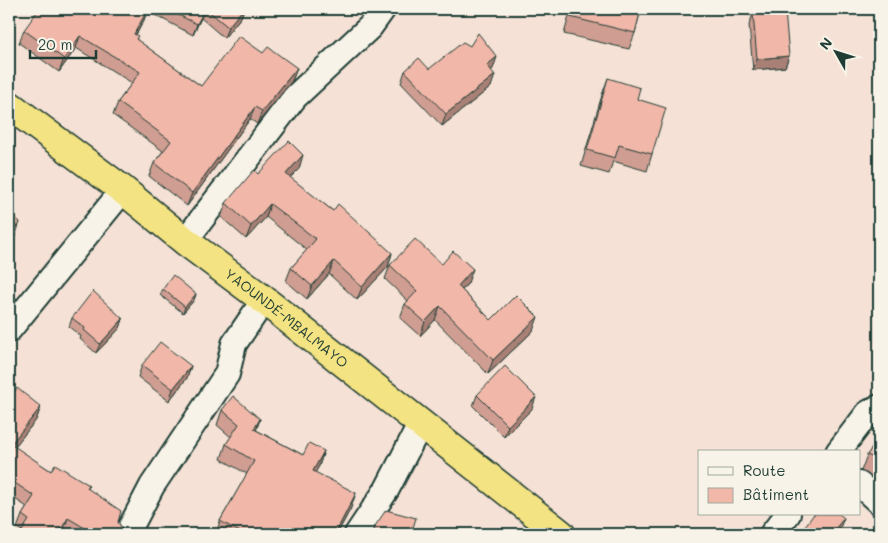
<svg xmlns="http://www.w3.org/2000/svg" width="888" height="543" viewBox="0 0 888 543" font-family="Mali,sans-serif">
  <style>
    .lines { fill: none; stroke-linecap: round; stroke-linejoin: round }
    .minor-casing { stroke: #1f3d34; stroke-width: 28 }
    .trunk-casing { stroke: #1f3d34; stroke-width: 31 }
    .minor { stroke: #f7f3e8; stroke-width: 24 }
    .trunk { stroke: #f4e382; stroke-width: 28 }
    .wall { fill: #cf9d91; stroke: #1f3d34 }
    .shaded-wall { fill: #a98076; stroke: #1f3d34 }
    .building { fill: #f1b7a9; stroke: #1f3d34 }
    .labels { text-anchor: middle; stroke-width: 4.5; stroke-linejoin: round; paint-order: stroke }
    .street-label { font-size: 14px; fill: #1f3d34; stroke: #f7f3e8 }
  </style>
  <rect width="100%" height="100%" fill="#f5e1d5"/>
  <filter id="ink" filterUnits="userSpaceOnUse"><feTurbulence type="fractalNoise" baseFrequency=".02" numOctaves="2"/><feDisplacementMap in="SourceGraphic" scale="10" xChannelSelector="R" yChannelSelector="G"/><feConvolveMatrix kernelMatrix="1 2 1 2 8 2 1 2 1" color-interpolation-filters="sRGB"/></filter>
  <g filter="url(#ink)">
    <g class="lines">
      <defs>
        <g id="minor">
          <polyline points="185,241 295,97 370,27 383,9"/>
          <polyline points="9,330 123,190"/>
          <polyline points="838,452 868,413 879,407"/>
          <polyline points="859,484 879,502"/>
          <polyline points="127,534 152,486 227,374 234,344 264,300"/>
          <polyline points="357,534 387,489 421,423"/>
          <polyline points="772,534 788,514"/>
        </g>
        <g id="trunk">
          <path id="s1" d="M9 105 123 190 185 241 264 300 561 534"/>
        </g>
      </defs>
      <use href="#minor" class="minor-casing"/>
      <use href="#trunk" class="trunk-casing"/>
      <use href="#minor" class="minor"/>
      <use href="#trunk" class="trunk"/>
    </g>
    <g class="wall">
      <polygon points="148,9 144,20 136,35 137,40 201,86 263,53 297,68 292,81 257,124 250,119 187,206 149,176 154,163 163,151 113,115 118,102 132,83 76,48 59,72 19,43 24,30"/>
      <polygon points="157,9 244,9 241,17 224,38 201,18 193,35 155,15"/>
      <polygon points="571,9 641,9 635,33 629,49 564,34"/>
      <polygon points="753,14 789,56 785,67 753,70 749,25"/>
      <polygon points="429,69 493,69 491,70 491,87 442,126 401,83 405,71"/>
      <polygon points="608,78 637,99 652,154 647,171 613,161 609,174 581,166 602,95"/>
      <polygon points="299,169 290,178 333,211 392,253 388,267 357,300 329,274 307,299 286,281 291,268 307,250 266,217 246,239 221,217 226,203 258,174"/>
      <polygon points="442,264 468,283 462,290 491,320 533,331 488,374 435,320 420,336 400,318 405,304 408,301 385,279 390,265"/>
      <polygon points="163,289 196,294 194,300 183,313 160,295"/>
      <polygon points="72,318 123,319 120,328 96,353 80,339 81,336 69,327"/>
      <polygon points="142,365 191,366 187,378 169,401 138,377"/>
      <polygon points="477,395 532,409 504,437 473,406"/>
      <polygon points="9,399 41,407 36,420 14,447 51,471 89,485 88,489 118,522 125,533 130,534 70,534 64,530 62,534 20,534 22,531 17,528 22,515 27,507 9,495"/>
      <polygon points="222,410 260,419 256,430 303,455 324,451 319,466 315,472 351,508 337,534 216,534 220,521 247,474 221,459 226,444 231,437 217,425"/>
      <polygon points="879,438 879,485 868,474 861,471 867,455"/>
    </g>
    <g class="shaded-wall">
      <polygon points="148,9 144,20 129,47 134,34"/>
      <polygon points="205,9 201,18 193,35 197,24"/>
      <polygon points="243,9 244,9 241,17 224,38 228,27"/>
      <polygon points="80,36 76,48 59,72 64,59"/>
      <polygon points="789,56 785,67 753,70 757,59"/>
      <polygon points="497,57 493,69 483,77 487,65"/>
      <polygon points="297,68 292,81 257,124 262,111"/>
      <polygon points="495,75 491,87 442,126 446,114"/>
      <polygon points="255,107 250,119 187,206 192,193"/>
      <polygon points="303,155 299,169 281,187 286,174"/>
      <polygon points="270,204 266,217 246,239 251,226"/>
      <polygon points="20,222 15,237 9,244 9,235"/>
      <polygon points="392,253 388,267 357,300 362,287"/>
      <polygon points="334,261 329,274 307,299 312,286"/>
      <polygon points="473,269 468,283 453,300 458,286"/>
      <polygon points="196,294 194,300 183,313 185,307"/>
      <polygon points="440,306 435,320 420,336 425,322"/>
      <polygon points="538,317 533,331 488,374 493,360"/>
      <polygon points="123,319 120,328 96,353 100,344"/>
      <polygon points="191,366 187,378 169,401 173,389"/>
      <polygon points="536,397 532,409 504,437 508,426"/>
      <polygon points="41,407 36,420 9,454 11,444"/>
      <polygon points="260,419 255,434 254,429"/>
      <polygon points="324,451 319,466 308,486 313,471"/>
      <polygon points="356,493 351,508 337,534 335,534"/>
      <polygon points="68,518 64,530 62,534 58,534"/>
      <polygon points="844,518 838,533 837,534 831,534"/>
    </g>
    <g class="building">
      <polygon points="39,9 148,9 134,34 138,36 136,39 201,86 239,36 263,53 268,47 297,68 262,111 255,107 192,193 154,163 171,141 118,102 140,72 80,36 64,59 24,30"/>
      <polygon points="166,9 205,9 197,24"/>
      <polygon points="206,9 243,9 228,27"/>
      <polygon points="573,9 641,9 635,33 570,17"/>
      <polygon points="785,11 789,56 757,59 753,14"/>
      <polygon points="478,33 497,57 487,65 495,75 446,114 405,71 419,58 429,69 463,42 470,46"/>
      <polygon points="608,78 640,88 637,99 666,108 652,154 619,145 615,158 587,150"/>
      <polygon points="289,141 303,155 286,174 333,211 338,204 392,253 362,287 334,261 312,286 291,268 316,239 270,204 251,226 226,203 254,170 258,174"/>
      <polygon points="9,212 20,222 9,235"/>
      <polygon points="415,239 442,264 453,251 473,269 458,286 491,320 516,295 538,317 493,360 440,306 425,322 405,304 417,291 390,265"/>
      <polygon points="173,275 196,294 185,307 163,289"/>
      <polygon points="93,291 123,319 100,344 84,330 85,328 72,318"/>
      <polygon points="160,342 191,366 173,389 142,365"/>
      <polygon points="505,366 536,397 508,426 477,395"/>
      <polygon points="17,388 41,407 11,444 51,471 55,464 89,485 87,488 121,511 118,522 125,533 130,534 95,534 68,518 58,534 20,534 29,520 22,515 34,496 9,479 9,399"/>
      <polygon points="233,396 260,419 254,429 303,455 309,443 324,451 313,471 356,493 335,534 244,534 220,521 254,461 226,444 239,424 222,410"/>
      <polygon points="879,438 879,463 874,458 867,455"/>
      <polygon points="386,510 416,518 411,534 373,534 375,526"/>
      <polygon points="814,514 839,514 844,518 831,534 799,534"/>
      <polygon points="141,531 147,534 134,534"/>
    </g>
  </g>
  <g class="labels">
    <g class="street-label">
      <text dy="5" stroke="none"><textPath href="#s1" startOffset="350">YAOUNDÉ-MBALMAYO</textPath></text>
    </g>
  </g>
  <rect width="888" height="543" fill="none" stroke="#f7f3e8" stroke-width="30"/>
  <rect x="15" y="15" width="858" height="513" fill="none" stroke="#1f3d34" stroke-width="2" filter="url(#ink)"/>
  <rect x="698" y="450" width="162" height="65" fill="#f7f3e8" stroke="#a1aaa0"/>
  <rect x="708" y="467" width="25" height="8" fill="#f7f3e8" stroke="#a1aaa0"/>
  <text x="743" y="476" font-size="15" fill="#1f3d34">Route</text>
  <rect x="708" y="488" width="25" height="15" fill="#f1b7a9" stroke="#a1aaa0"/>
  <text x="743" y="500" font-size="15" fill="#1f3d34">Bâtiment</text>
  <g transform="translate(836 52) rotate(309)" stroke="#f7f3e8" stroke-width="4" paint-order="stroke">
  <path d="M0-4L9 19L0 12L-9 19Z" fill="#1f3d34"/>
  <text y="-8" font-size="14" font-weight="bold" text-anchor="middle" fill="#1f3d34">N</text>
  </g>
  <path d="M30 50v8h66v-8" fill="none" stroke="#1f3d34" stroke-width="2.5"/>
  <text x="38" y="50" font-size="15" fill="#1f3d34" stroke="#f7f3e8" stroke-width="4" paint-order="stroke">20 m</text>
</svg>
